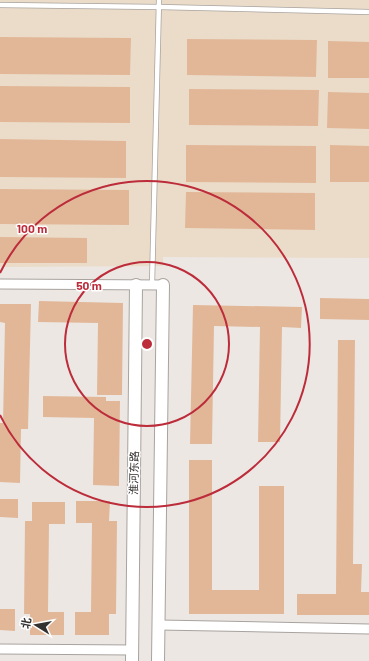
<svg xmlns="http://www.w3.org/2000/svg" width="369" height="661" viewBox="0 0 369 661" font-family="Barlow,'Noto Sans SC',sans-serif">
  <style>
    .industrial { fill: #ebdcc9 }
    .building { fill: #e2b798 }
    .lines { fill: none; stroke-linecap: round; stroke-linejoin: round }
    .lane-casing { stroke: #a8a39f; stroke-width: 6 }
    .street-casing { stroke: #a8a39f; stroke-width: 11 }
    .secondary-casing { stroke: #a8a39f; stroke-width: 14 }
    .lane { stroke: #fff; stroke-width: 4.5 }
    .street { stroke: #fff; stroke-width: 9 }
    .secondary { stroke: #fff; stroke-width: 12 }
    .ring { fill: none; stroke: #bc2c3a; stroke-width: 2 }
    .labels { text-anchor: middle; stroke-width: 3; stroke-linejoin: round; paint-order: stroke }
    .street-label { font-size: 11px; fill: #33312f; stroke: #fff }
    .centre { fill: #bc2c3a; stroke: #fff; stroke-width: 2 }
    .ring-label { font-size: 12px; text-anchor: middle; font-weight: bold; fill: #bc2c3a; stroke: #fff; stroke-width: 3; stroke-linejoin: round; paint-order: stroke }
  </style>
  <rect width="100%" height="100%" fill="#ece7e3"/>
  <polygon class="industrial" points="0,0 369,0 369,258 163,257 163,266 0,267"/>
  <g class="building">
    <polygon points="0,37 131,38 130,75 0,74"/>
    <polygon points="187,39 317,40 316,77 187,75"/>
    <polygon points="328,41 369,42 369,78 328,78"/>
    <polygon points="0,86 130,87 130,123 0,122"/>
    <polygon points="189,89 319,90 318,126 189,125"/>
    <polygon points="328,92 369,93 369,129 327,128"/>
    <polygon points="0,139 126,141 126,178 0,177"/>
    <polygon points="186,145 316,146 316,183 186,182"/>
    <polygon points="330,145 369,146 369,182 330,182"/>
    <polygon points="0,189 129,190 129,225 0,224"/>
    <polygon points="186,192 315,193 315,230 185,228"/>
    <polygon points="0,237 87,238 87,263 0,263"/>
    <polygon points="320,298 369,299 369,320 320,319"/>
    <polygon points="39,301 123,303 122,395 97,395 98,323 38,322"/>
    <polygon points="0,304 31,304 28,429 21,429 20,483 0,482 0,423 3,423 5,323 0,322"/>
    <polygon points="193,305 302,307 301,328 282,327 280,442 258,442 260,327 214,326 212,444 190,444"/>
    <polygon points="338,340 355,340 353,564 362,564 361,592 369,592 369,615 297,615 297,594 336,594"/>
    <polygon points="43,396 106,397 106,401 120,401 119,486 93,485 94,418 43,417"/>
    <polygon points="189,460 212,460 212,590 259,590 259,486 284,486 284,614 189,614"/>
    <polygon points="0,499 18,499 18,518 0,517"/>
    <polygon points="76,501 110,501 109,521 117,521 116,614 109,614 109,635 75,635 75,612 91,612 92,523 76,523"/>
    <polygon points="32,502 65,502 65,524 49,524 48,612 64,612 64,635 30,635 30,614 24,614 25,521 32,521"/>
    <polygon points="0,609 15,609 15,631 0,630"/>
  </g>
  <g class="lines">
    <defs>
      <g id="lane">
        <polyline points="0,5 159,7 369,12"/>
        <polyline points="152,285 159,0"/>
      </g>
      <g id="street">
        <polyline points="0,284 163,285"/>
        <polyline points="159,625 369,629"/>
        <polyline points="0,649 132,650"/>
      </g>
      <g id="secondary">
        <polyline points="132,661 136,285"/>
        <polyline points="158,661 163,285"/>
      </g>
    </defs>
    <use href="#lane" class="lane-casing"/>
    <use href="#street" class="street-casing"/>
    <use href="#secondary" class="secondary-casing"/>
    <use href="#lane" class="lane"/>
    <use href="#street" class="street"/>
    <use href="#secondary" class="secondary"/>
  </g>
  <g class="ring">
    <circle cx="147" cy="344" r="82"/>
    <path d="M0 273A163 163 0 1 1 0 415"/>
  </g>
  <g class="labels">
    <g class="street-label">
      <text transform="translate(134 473) rotate(-89)" y="4">淮河东路</text>
    </g>
  </g>
  <circle cx="147" cy="344" r="6" class="centre"/>
  <g class="ring-label">
    <text x="32" y="233">100 m</text>
    <text x="89" y="290">50 m</text>
  </g>
  <g transform="translate(36 625) rotate(281)" stroke="#ffffff" stroke-width="3" paint-order="stroke">
  <path d="M0-3L7 15L0 10L-7 15Z" fill="#33312f"/>
  <text y="-6" font-size="11" font-weight="bold" text-anchor="middle" fill="#33312f">北</text>
  </g>
</svg>
